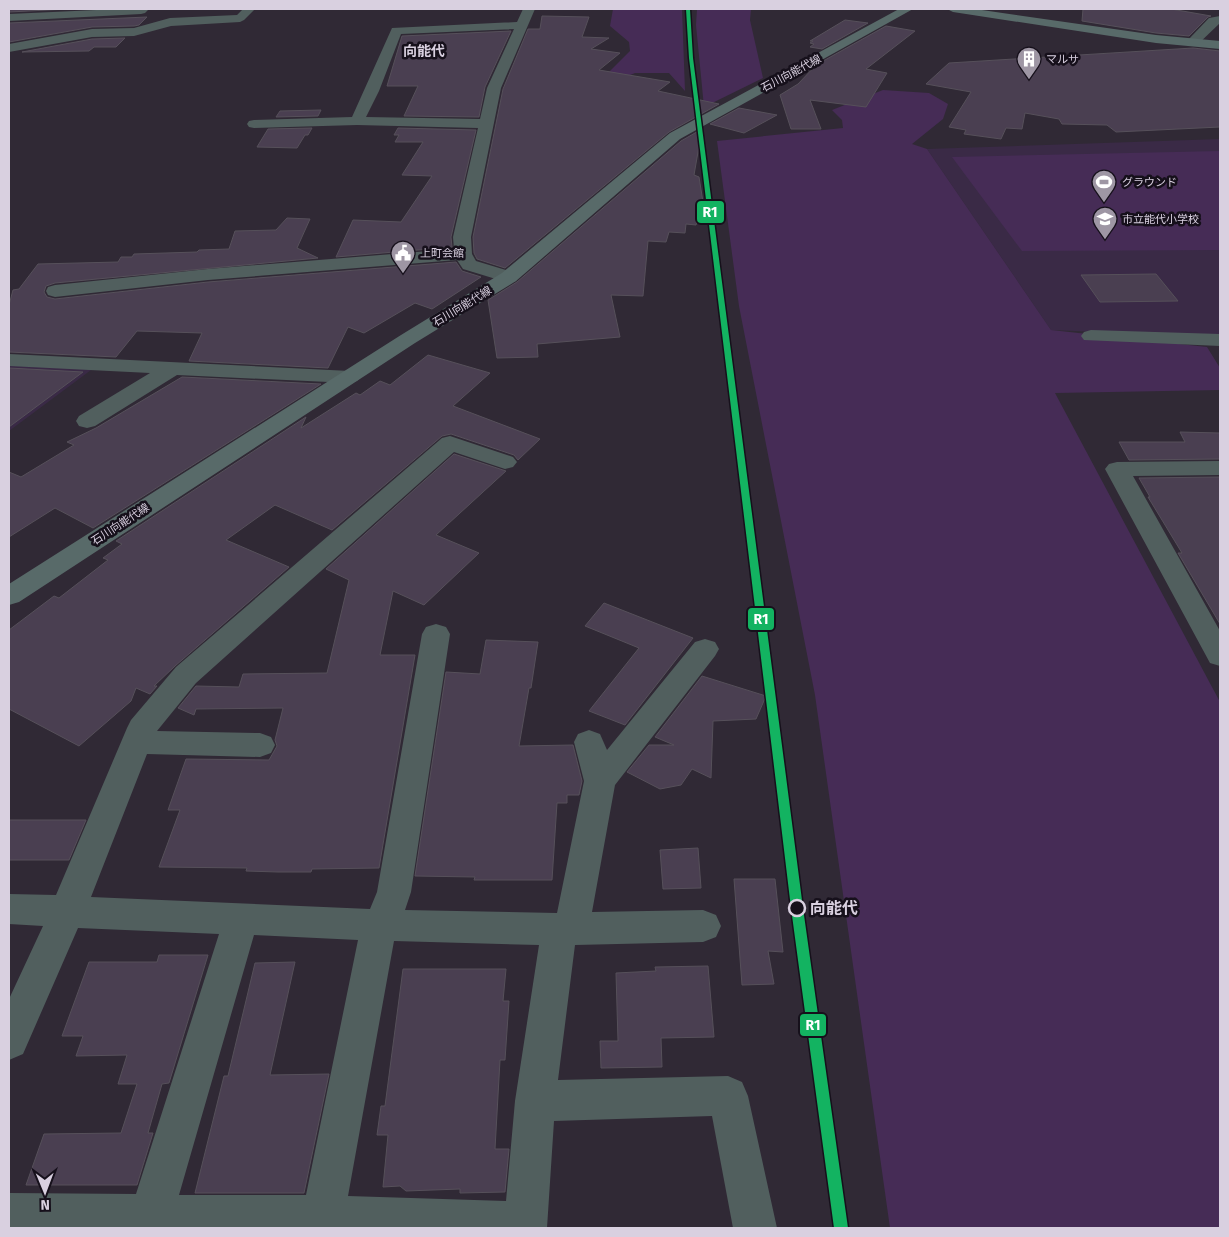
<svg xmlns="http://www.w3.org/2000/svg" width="1229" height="1237" viewBox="0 0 1229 1237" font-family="'Fira Sans','Noto Sans JP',sans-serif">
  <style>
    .built { fill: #3a2a46 }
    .green { fill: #462c56 }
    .building { fill: #4a3f51; stroke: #56505a }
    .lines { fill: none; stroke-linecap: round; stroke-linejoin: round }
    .street { fill: #515f5e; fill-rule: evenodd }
    .secondary { fill: #586a69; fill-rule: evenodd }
    .rail-1-casing { stroke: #16101b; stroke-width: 3 }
    .rail-1 { fill: #13b361; fill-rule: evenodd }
    .stop-dot { fill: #16101b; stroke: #d9d0e0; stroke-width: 2.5 }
    .labels { text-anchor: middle; stroke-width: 5; stroke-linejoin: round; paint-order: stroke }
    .far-poi-label { font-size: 11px; fill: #d9d0e0; stroke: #16101b; text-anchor: start }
    .far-street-label { font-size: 11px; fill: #d9d0e0; stroke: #16101b }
    .far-quarter-label { font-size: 14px; font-weight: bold; fill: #d9d0e0; stroke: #16101b }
    .near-stop-label { font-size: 16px; font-weight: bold; fill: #d9d0e0; stroke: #16101b; text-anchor: start }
    .line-badge { stroke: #16101b; stroke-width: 2 }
    .badge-label { font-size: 14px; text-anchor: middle; font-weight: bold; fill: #fff }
  </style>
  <rect width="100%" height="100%" fill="#302935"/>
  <g class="built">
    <polygon points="1220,139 1220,337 1051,330 927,149"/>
    <polygon points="9,360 95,367 9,431"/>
  </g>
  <g class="green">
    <polygon points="613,9 682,9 685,91 669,73 635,73 623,78 605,76 630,51 629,42 610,26"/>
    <polygon points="697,9 751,9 750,20 763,78 704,107 696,25"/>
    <polygon points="883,90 929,93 948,104 943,119 912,144 927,149 1051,330 1207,347 1220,368 1220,390 1055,393 1220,702 1220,1228 890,1228 815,695 739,306 717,141 843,128 842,120 832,110"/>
    <polygon points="1220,151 1220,250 1022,251 952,157"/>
  </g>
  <g class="building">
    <polygon points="9,9 68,9 9,12"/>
    <polygon points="1083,9 1171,9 1211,16 1208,17 1189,36 1156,33 1082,21"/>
    <polygon points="542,16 589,17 582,37 609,38 591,49 620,53 599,70 670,82 658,91 719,104 669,132 505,268 477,259 474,253 473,237 503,89 528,29 540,29"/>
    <polygon points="147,17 139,25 134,26 92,27 9,42 9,23"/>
    <polygon points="845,20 868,23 822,49 810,47 814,44 810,43 813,41 810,41"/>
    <polygon points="886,26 915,31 866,69 887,73 866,107 810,100 821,129 791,129 780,95 798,84 816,65"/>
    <polygon points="511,31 485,87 479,117 404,116 418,86 387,86 402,36"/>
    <polygon points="125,38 116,47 94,47 89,51 22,52 92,39"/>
    <polygon points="1193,48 1220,51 1220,127 1116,132 1107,125 1062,124 1059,119 1025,113 1022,129 1006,128 1001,139 964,134 966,130 949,127 971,92 926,84 949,63"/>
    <polygon points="739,108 777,115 744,133 710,124"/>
    <polygon points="321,110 318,116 276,117 280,111"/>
    <polygon points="312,128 308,135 305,135 297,148 257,147 268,129"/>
    <polygon points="398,128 476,130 451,237 452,247 336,257 353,220 401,222 432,176 402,175 423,142 395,142 399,135 394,135"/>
    <polygon points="702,129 694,175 699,177 703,202 696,225 686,224 685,233 669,232 666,242 648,241 643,296 611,295 620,337 537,344 538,357 497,358 488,300 517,282 681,141"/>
    <polygon points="287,218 310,219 297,248 318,258 55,283 46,286 44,292 47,297 55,299 208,282 456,262 462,271 481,277 432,309 415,303 364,333 348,327 328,368 189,361 202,333 137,331 116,357 9,352 9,305 13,290 19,289 38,264 118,262 121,257 132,257 134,254 197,252 199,250 229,249 235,231 276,230"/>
    <polygon points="1156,274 1178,301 1100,302 1081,275"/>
    <polygon points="428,355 490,373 453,406 540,439 518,460 514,455 451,434 442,436 332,530 275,505 226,540 289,567 175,666 154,686 157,686 150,694 136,688 131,701 79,746 9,709 9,630 54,596 59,598 108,560 103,558 122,544 116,541 306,417 301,428 356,393 360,395 380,381 390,385"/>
    <polygon points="9,368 83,372 9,427"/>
    <polygon points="182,377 321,384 93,528 55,508 9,537 9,472 21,477 74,445 67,442 96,428"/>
    <polygon points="1180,432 1220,433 1220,459 1129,460 1119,442 1185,442"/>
    <polygon points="454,454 506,471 436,535 479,553 424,605 393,591 380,655 415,655 379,868 312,869 311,872 278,872 246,871 247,868 159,867 180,810 168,810 186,759 269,760 277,746 275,740 283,708 196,709 194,715 178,708 196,686 239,687 243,674 327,673 349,580 326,569"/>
    <polygon points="1220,477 1220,624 1178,553 1182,553 1148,497 1150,497 1139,478"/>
    <polygon points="604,603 693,638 625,725 589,711 639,648 585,626"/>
    <polygon points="486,640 538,642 531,688 529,688 519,746 573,745 582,781 579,795 567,795 567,803 557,803 552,880 474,880 475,877 415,876 446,672 480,674"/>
    <polygon points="702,676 766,696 756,719 713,721 711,778 692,769 681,785 660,789 627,772 649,745 674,745 655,737"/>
    <polygon points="9,820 86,820 69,860 9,860"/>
    <polygon points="698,848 701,888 663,889 660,850"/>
    <polygon points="734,879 775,879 783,952 768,951 774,984 742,985"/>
    <polygon points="159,955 208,955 169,1083 162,1084 148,1133 153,1133 137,1185 26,1185 44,1134 121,1133 137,1084 118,1084 127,1055 76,1056 83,1036 62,1036 89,962 157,962"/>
    <polygon points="295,962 270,1075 329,1074 304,1193 195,1193 224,1076 228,1076 255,963"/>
    <polygon points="708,966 714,1037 661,1038 662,1067 601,1068 600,1041 618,1041 616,973 656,971 655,967"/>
    <polygon points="403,969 506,969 503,1001 509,1001 505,1060 500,1060 495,1149 509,1149 505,1192 460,1193 460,1189 406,1191 400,1186 383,1187 388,1135 377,1135 381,1106 385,1106"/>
  </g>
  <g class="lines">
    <g class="street">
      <polygon points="118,9 149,9 145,13 141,14 9,21 9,14"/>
      <polygon points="243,9 255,9 244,20 240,22 171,26 134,36 92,37 9,52 9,44 92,29 134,28 170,18 237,15"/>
      <path d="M523 9H535L501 88 471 237 472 254 476 261 516 273 518 277 516 281 509 283 463 269 457 260 208 280 55 297 48 295 46 291 48 287 55 285 208 269 454 249 453 237 478 128 357 125 254 128 249 127 247 124 249 121 254 120 352 117 392 28 517 22ZM514 29 487 88 480 119 366 117 379 91 401 34Z"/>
      <polygon points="1220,16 1220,23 1196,46 1188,46 1186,43 1188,40 1209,18"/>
      <polygon points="1091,330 1220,334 1220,346 1084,340 1081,336 1084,332"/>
      <polygon points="9,354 350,371 357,373 361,377 357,381 350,383 177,375 95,426 87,428 79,426 76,421 79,416 150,373 9,366"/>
      <path d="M450 436 513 457 517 462 513 467 505 469 454 452 196 683 157 731 260 733 271 737 275 745 271 753 260 757 147 754 91 897 370 909 377 892 422 634 426 627 436 624 446 627 450 634 411 892 405 910 557 913 584 781 574 742 578 734 589 730 600 734 607 750 695 642 705 639 715 642 719 649 715 656 615 785 592 912 703 910 716 915 721 926 716 937 703 942 575 945 558 1080 728 1076 742 1082 748 1096 777 1228H733L712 1116 554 1121 547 1228H9V1193L136 1194 219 934 78 928 23 1054 9 1060V999L43 926 9 924V894L56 895 127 728 131 720 176 667 442 438ZM254 935 358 940 306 1195H179ZM394 941 539 945 515 1101 506 1201 348 1196Z"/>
      <polygon points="1220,461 1220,475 1133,476 1220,631 1220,666 1210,663 1105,469 1109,464 1117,462"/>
    </g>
    <g class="secondary">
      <polygon points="899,9 913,9 680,139 516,281 415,343 19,602 9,605 9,584 401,335 502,273 670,133"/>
      <polygon points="947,9 975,9 1156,35 1220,41 1220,49 1156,43 953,12"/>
    </g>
    <defs>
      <polygon id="rail-1" points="686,9 690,9 693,58 803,908 848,1228 834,1228 791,908 689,58"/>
    </defs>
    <use href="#rail-1" class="rail-1-casing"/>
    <use href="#rail-1" class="rail-1"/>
  </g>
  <defs>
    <symbol id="building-pin" viewBox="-11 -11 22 30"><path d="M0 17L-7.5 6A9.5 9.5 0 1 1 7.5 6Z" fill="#9e96a4" stroke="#16101b"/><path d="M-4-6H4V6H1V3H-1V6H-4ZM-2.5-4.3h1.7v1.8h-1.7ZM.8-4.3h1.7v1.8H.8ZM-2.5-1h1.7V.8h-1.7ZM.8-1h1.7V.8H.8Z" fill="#fff"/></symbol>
    <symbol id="stadium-pin" viewBox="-11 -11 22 30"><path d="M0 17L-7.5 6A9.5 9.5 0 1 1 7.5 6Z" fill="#9e96a4" stroke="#16101b"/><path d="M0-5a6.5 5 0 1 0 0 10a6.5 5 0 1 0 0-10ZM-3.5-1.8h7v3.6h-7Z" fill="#fff"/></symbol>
    <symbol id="school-pin" viewBox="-11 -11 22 30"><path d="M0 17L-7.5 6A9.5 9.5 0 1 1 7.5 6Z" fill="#9e96a4" stroke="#16101b"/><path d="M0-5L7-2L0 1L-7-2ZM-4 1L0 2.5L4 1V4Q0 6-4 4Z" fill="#fff"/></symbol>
    <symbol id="civic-pin" viewBox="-11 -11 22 30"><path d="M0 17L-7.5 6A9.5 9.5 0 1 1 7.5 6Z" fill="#9e96a4" stroke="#16101b"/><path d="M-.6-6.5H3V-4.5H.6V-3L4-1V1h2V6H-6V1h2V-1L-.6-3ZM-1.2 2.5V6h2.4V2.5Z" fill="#fff"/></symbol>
  </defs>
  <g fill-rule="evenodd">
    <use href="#building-pin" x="1015" y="45" width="28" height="38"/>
    <use href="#stadium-pin" x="1090" y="168" width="28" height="38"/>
    <use href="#school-pin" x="1091" y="205" width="28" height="38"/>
    <use href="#civic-pin" x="389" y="239" width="28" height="38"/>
  </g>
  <circle class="stop-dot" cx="797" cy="908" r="8"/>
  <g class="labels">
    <g class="far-poi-label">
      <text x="1046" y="63">マルサ</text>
      <text x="1122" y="186">グラウンド</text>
      <text x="1122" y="223">市立能代小学校</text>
      <text x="420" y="257">上町会館</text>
    </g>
    <g class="far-street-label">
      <text transform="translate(791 73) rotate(-28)" y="4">石川向能代線</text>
      <text transform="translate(462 306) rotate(-31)" y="4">石川向能代線</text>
      <text transform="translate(120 524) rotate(-33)" y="4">石川向能代線</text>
    </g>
    <g class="far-quarter-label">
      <text x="424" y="56">向能代</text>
    </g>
    <g class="near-stop-label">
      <text x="810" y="914">向能代</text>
    </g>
  </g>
  <g class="line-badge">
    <rect x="696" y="200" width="29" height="24" rx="5" fill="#13b361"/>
    <rect x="747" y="607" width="28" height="24" rx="5" fill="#13b361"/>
    <rect x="799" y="1013" width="28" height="24" rx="5" fill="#13b361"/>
  </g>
  <g class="badge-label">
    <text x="710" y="217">R1</text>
    <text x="761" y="624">R1</text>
    <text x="813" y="1030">R1</text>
  </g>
  <rect width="1229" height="1237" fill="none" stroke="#d9d0e0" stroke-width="20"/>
  <g transform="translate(45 1192) rotate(179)" stroke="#16101b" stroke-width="4" paint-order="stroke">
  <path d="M0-4L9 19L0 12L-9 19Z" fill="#d9d0e0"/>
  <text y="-8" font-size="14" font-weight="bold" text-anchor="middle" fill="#d9d0e0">N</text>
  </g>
</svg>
